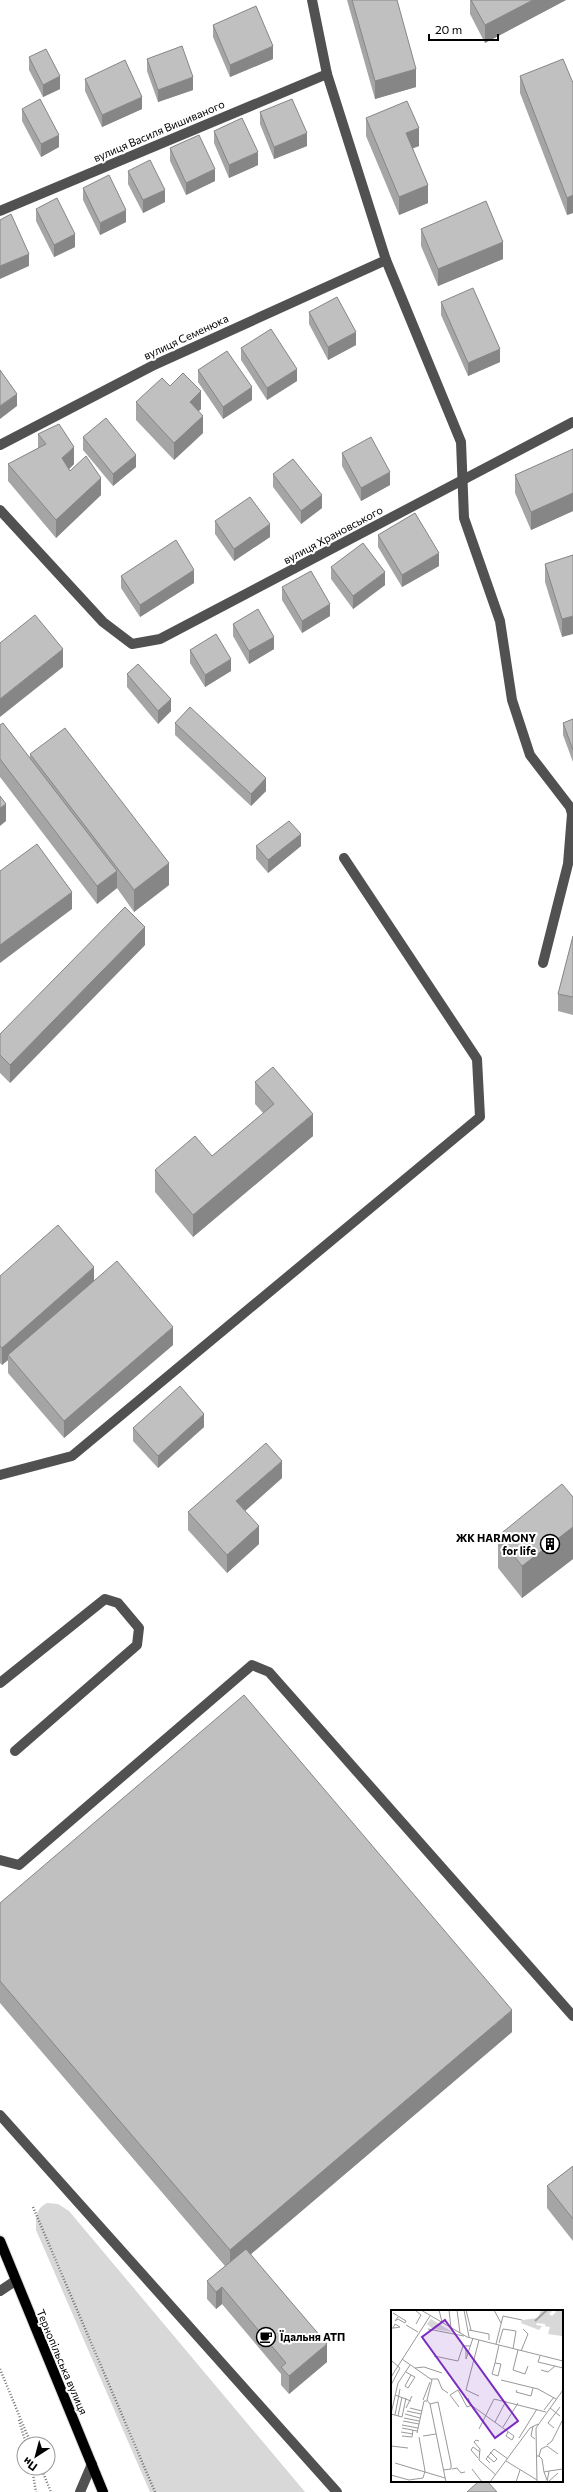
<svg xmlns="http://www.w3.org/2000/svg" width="573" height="2492" viewBox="0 0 573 2492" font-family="Commissioner,sans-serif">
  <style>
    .green { fill: #d8d8d8 }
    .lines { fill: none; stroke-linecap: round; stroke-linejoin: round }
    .major-casing { stroke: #dbdbdb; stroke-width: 12 }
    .path { stroke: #737373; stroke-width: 2.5; stroke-dasharray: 1 2; stroke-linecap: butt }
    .minor { stroke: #515151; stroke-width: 10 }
    .major { stroke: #000; stroke-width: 10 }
    .wall { fill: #a5a5a5 }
    .shaded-wall { fill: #868686 }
    .building { fill: #c0c0c0; stroke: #868686 }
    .labels { text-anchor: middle; stroke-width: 4; stroke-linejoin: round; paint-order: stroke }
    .street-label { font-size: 11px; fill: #000; stroke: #fff }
    .poi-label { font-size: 11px; font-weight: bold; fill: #000; stroke: #fff; text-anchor: end }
    .inset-river { fill: none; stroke: #9f9f9f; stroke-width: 2 }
    .inset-road { fill: none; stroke: #999; stroke-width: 1 }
    .view { fill: #7b2cbf; fill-opacity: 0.15; stroke: #7b2cbf; stroke-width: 2 }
    .inset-edge { fill: none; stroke: #000; stroke-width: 2 }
  </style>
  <rect width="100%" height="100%" fill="#fff"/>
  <path class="green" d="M47 2203 58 2204 69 2211 305 2492H150L36 2230C36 2218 35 2209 47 2203Z"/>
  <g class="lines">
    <defs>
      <polyline id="major" points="0,2241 103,2492"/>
    </defs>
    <use href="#major" class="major-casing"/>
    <g class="path">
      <polyline points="33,2207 155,2492"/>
      <polyline points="0,2369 31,2444"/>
      <polyline points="19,2420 26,2444"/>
      <polyline points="32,2468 36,2492"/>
      <polyline points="41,2468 51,2492"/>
    </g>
    <g class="minor">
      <polyline points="312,0 327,74 386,260 461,442 464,518 500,621 512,700 530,755 570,807 572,814 568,864 543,963"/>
      <polyline points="0,211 327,74"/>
      <polyline points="0,445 152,366 386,260"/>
      <polyline points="0,510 103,622 132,644 160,639 573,422"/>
      <polyline points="0,1475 72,1456 480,1117 477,1059 344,858"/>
      <polyline points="0,1683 105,1599 118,1603 139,1628 137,1645 15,1751"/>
      <polyline points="0,1860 19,1865 252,1665 269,1672 573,2016"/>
      <polyline points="0,2115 337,2492"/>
      <polyline points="0,2291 15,2281"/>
      <polyline points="80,2492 92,2464"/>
    </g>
    <use href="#major" class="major"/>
  </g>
  <g class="wall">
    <polygon points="347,0 397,0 416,87 375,99"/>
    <polygon points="470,0 566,0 485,43 470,14"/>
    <polygon points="213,25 273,59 230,77 213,37"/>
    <polygon points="29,57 60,89 43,97 29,70"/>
    <polygon points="147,59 193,90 158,102 147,71"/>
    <polygon points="520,76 573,83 573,213 567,215 520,93"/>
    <polygon points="85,79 142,109 102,127 85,91"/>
    <polygon points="22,109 59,147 41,157 22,121"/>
    <polygon points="260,112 307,146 274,159 260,124"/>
    <polygon points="366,118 419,146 413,148 428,203 399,215 366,136"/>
    <polygon points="214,131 258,165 229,178 214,143"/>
    <polygon points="170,148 215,181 186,195 170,161"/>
    <polygon points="128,171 165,202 143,213 128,184"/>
    <polygon points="83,188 126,222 100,235 83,200"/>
    <polygon points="36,209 75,247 54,257 36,221"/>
    <polygon points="421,229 503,259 438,286 421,246"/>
    <polygon points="441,302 500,362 468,376 441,315"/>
    <polygon points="309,312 356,345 328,360 309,324"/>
    <polygon points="241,348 297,381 267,400 241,360"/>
    <polygon points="198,370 252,400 223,419 198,382"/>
    <polygon points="170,386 201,409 198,411 203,433 174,460 136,420 136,402"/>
    <polygon points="38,434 74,464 69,469 70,471 101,495 56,538 8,481 8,464 38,448"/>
    <polygon points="83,437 136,467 113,486 83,450"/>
    <polygon points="573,449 573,511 531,530 515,493 515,475"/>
    <polygon points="342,453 390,485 361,501 342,466"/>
    <polygon points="273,474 322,508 301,524 273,487"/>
    <polygon points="215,521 270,537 234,561 215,534"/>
    <polygon points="378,535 439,566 402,587 378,547"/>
    <polygon points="573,555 562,637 545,582 545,564"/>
    <polygon points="331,567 385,585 353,609 331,579"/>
    <polygon points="121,576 194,583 140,617 121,588"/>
    <polygon points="282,587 330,616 302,633 282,600"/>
    <polygon points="233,624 274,649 249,664 233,636"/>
    <polygon points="190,650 231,671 205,687 190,663"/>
    <polygon points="127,674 171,711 158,724 127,687"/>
    <polygon points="573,719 573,762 563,735 563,723"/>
    <polygon points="175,723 266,791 251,806 175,735"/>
    <polygon points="0,725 30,758 30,754 169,885 134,912 117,888 97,904 0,777"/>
    <polygon points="256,846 301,846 268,873 256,859"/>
    <polygon points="573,936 573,1015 558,1011 558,994"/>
    <polygon points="145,945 10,1083 0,1073 0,1034"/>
    <polygon points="255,1082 313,1136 193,1237 155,1192 155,1170 212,1156 263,1113 255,1104"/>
    <polygon points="0,1276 94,1281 173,1345 64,1438 8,1373 8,1360 2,1365 0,1363"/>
    <polygon points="204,1427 158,1468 133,1441 133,1428"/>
    <polygon points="282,1478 245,1511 259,1544 227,1573 188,1530 188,1512"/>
    <polygon points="573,1497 573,1559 522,1598 498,1568 498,1536"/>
    <polygon points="0,1903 512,2032 251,2254 327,2362 289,2394 281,2385 281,2374 222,2304 216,2309 207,2299 207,2281 225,2266 0,2003"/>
    <polygon points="573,2166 573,2241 547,2208 547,2186"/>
  </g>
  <g class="shaded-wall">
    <polygon points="533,0 566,0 485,43 485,25"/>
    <polygon points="273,46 273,59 230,77 230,65"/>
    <polygon points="416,69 416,87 375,99 375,81"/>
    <polygon points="60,76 60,89 43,97 43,85"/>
    <polygon points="193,77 193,90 158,102 158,90"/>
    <polygon points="142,97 142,109 102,127 102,115"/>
    <polygon points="419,128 419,146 406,151 406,133"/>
    <polygon points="307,133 307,146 274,159 274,147"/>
    <polygon points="59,135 59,147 41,157 41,144"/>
    <polygon points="258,152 258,165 229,178 229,165"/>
    <polygon points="215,169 215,181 186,195 186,183"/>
    <polygon points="428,185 428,203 399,215 399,197"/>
    <polygon points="165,190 165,202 143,213 143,200"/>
    <polygon points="573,195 573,213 567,215 567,198"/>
    <polygon points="126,210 126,222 100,235 100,223"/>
    <polygon points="75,234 75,247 54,257 54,245"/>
    <polygon points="503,242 503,259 438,286 438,269"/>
    <polygon points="29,254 29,266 0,279 0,266"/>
    <polygon points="356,332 356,345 328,360 328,347"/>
    <polygon points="500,349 500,362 468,376 468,363"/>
    <polygon points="297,369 297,381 267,400 267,388"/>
    <polygon points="252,387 252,400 223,419 223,407"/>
    <polygon points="201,391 201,409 190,420 190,402"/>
    <polygon points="17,394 17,406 0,419 0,406"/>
    <polygon points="203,416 203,433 174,460 174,443"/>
    <polygon points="74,447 74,464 62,476 62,458"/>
    <polygon points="136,455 136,467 113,486 113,474"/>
    <polygon points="390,472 390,485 361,501 361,488"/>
    <polygon points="101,478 101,495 56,538 56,520"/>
    <polygon points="573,493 573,511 531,530 531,512"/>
    <polygon points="322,495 322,508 301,524 301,511"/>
    <polygon points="270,524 270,537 234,561 234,549"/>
    <polygon points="439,553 439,566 402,587 402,575"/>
    <polygon points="194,570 194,583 140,617 140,605"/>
    <polygon points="385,572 385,585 353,609 353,596"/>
    <polygon points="330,604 330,616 302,633 302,621"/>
    <polygon points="573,616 573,634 562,637 562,619"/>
    <polygon points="274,637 274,649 249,664 249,651"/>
    <polygon points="63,649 63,667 0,717 0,699"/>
    <polygon points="231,659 231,671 205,687 205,675"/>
    <polygon points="171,699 171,711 158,724 158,711"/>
    <polygon points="266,778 266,791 251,806 251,794"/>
    <polygon points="6,804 6,821 0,826 0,808"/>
    <polygon points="301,834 301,846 268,873 268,860"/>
    <polygon points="169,863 169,885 134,912 134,890"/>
    <polygon points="117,871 117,888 97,904 97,886"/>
    <polygon points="72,892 72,909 0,963 0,945"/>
    <polygon points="145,927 145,945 10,1083 10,1065"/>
    <polygon points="313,1114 313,1136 193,1237 193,1215"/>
    <polygon points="94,1267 94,1285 8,1355 8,1360 2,1365 2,1348"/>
    <polygon points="173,1327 173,1345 64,1438 64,1421"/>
    <polygon points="204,1414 204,1427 158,1468 158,1456"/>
    <polygon points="282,1461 282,1478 236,1519 236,1501"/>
    <polygon points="259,1526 259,1544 227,1573 227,1555"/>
    <polygon points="573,1527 573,1559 522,1598 522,1566"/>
    <polygon points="512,2010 512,2032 230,2272 230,2250"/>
    <polygon points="222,2287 222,2304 216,2309 216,2292"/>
    <polygon points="327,2344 327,2362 289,2394 289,2376"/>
  </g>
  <g class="building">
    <polygon points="352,0 397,0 416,69 375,81"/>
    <polygon points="471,0 533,0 485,25"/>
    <polygon points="256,6 273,46 230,65 213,25"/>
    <polygon points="182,46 193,77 158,90 147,59"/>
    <polygon points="46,49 60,76 43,85 29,57"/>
    <polygon points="563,59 573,83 573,195 567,198 520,76"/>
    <polygon points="125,60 142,97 102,115 85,79"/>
    <polygon points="40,99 59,135 41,144 22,109"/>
    <polygon points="292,99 307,133 274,147 260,112"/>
    <polygon points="407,101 419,128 406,133 428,185 399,197 366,118"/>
    <polygon points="242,118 258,152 229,165 214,131"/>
    <polygon points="199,135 215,169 186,183 170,148"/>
    <polygon points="150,160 165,190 143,200 128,171"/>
    <polygon points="109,175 126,210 100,223 83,188"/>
    <polygon points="57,198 75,234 54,245 36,209"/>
    <polygon points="486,201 503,242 438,269 421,229"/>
    <polygon points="11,214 29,254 0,266 0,220"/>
    <polygon points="473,288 500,349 468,363 441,302"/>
    <polygon points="337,297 356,332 328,347 309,312"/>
    <polygon points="271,329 297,369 267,388 241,348"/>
    <polygon points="227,351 252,387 223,407 198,370"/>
    <polygon points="0,370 17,394 0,406"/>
    <polygon points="183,373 201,391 190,402 203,416 174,443 136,402 162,378 170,386"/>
    <polygon points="106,418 136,455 113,474 83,437"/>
    <polygon points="59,424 74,447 62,458 70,471 86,456 101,478 56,520 8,464 46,444 38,434"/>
    <polygon points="371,437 390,472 361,488 342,453"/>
    <polygon points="573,449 573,493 531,512 515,475"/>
    <polygon points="293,459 322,495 301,511 273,474"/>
    <polygon points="250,497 270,524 234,549 215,521"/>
    <polygon points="415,513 439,553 402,575 378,535"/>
    <polygon points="176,540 194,570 140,605 121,576"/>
    <polygon points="363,543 385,572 353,596 331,567"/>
    <polygon points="573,555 573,616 562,619 545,564"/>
    <polygon points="311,571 330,604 302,621 282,587"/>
    <polygon points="258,609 274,637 249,651 233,624"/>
    <polygon points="35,615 63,649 0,699 0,643"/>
    <polygon points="216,634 231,659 205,675 190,650"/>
    <polygon points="138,664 171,699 158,711 127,674"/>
    <polygon points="190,707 266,778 251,794 175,723"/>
    <polygon points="573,719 573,750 563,723"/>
    <polygon points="3,723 117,871 97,886 0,759 0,725"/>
    <polygon points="65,728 169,863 134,890 30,754"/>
    <polygon points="0,796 6,804 0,808"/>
    <polygon points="289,821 301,834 268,860 256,846"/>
    <polygon points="37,844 72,892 0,945 0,871"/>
    <polygon points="125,907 145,927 10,1065 0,1055 0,1034"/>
    <polygon points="573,936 573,997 558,994"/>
    <polygon points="273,1067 313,1114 193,1215 155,1170 195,1136 212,1156 274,1104 255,1082"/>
    <polygon points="58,1225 94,1267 2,1348 0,1346 0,1276"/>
    <polygon points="117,1261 173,1327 64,1421 8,1355"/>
    <polygon points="180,1386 204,1414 158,1456 133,1428"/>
    <polygon points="266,1443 282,1461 236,1501 259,1526 227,1555 188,1512"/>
    <polygon points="562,1484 573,1497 573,1527 522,1566 498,1536"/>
    <polygon points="244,1695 512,2010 230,2250 0,1981 0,1903"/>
    <polygon points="573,2166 573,2219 547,2186"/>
    <polygon points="246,2249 327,2344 289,2376 281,2367 286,2363 222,2287 216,2292 207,2281"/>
    <polygon points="479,2481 487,2481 497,2492 467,2492"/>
  </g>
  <defs>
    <symbol id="building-ring" viewBox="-11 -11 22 22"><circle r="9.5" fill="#fff" stroke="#000" stroke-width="1.5"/><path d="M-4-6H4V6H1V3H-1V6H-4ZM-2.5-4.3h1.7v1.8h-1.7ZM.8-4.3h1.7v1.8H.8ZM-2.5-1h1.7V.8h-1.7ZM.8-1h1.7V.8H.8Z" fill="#000"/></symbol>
    <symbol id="cafe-ring" viewBox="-11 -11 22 22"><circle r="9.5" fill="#fff" stroke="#000" stroke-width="1.5"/><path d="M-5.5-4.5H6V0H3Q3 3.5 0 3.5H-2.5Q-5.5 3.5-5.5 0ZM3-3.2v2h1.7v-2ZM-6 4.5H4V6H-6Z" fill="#000"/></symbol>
  </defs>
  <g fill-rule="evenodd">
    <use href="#building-ring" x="539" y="1533" width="22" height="22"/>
    <use href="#cafe-ring" x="255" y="2326" width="22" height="22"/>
  </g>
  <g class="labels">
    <g class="street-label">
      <text transform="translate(159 131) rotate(-23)" y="4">вулиця Василя Вишиваного</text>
      <text transform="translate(186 337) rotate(-25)" y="4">вулиця Семенюка</text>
      <text transform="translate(333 535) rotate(-28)" y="4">вулиця Храновського</text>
      <text transform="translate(62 2362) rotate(67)" y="4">Тернопільська вулиця</text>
    </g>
    <g class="poi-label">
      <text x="536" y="1542">ЖК HARMONY<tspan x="536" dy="13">for life</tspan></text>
      <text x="280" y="2341" text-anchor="start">Їдальня АТП</text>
    </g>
  </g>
  <g transform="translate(391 2310)">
    <rect width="172" height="172" fill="#fff"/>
    <path d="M150 0H162L158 4 161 6 165 2 163 0H172L171 26 157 24 159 17 154 16V14L146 13 145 15 151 16 148 20 130 13 131 10 147 8ZM40 9 60 21 61 22 42 19 36 14Z" fill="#d8d8d8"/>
    <path class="inset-river" d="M144 11 156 0"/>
    <path class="inset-road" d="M24 0 30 5 25 14M30 0 76 27 172 51M48 0 51 12M58 0 60 18M66 0 69 23M73 0 78 27M75 0 80 20M103 0 110 13M2 3 15 11 14 13 7 9 4 11 7 7M15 15 27 22M0 17 1 18H3L9 17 4 14 2 18M37 19 73 26M78 20 98 24V30M108 33 112 19 125 21 122 39M105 34 112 6 131 10M75 40V49L82 28M127 40 122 60 134 64 137 56M130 41 137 24 132 19M43 46 67 51 72 36H79M149 46 147 52 172 58M11 49 41 70 36 90 39 94M104 53 110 54 107 66 101 64 104 53 108 35M24 58 33 57 51 63M150 60 157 62 164 56M15 62 20 65 14 76 17 78 24 67 20 65M0 67 39 6M40 69H47L51 79 57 83M110 70 147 79 165 89M0 75 9 58 1 51M126 80 125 82 140 86 142 78M4 85 20 91M88 86 75 80 88 30M77 88 80 95 123 126 121 130 115 126 117 122M32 90 39 72M39 94 47 92 60 154V159L52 160M39 94 55 172M68 97 59 85 67 80 76 97 81 95M15 98 21 86M19 98 31 101M159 98 169 106M153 100 163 87M16 101 30 104M14 104 29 108M4 105 9 79M7 106 11 87M11 107 0 104 7 73 19 55M11 107 15 88M13 108 28 111M12 111 28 114M104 112 115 91M11 115 27 118M142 116 140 126 144 129M112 117 127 93M11 118 26 121M163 118 157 113 169 97M88 119 103 89 155 102M10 122 22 124M26 123 33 91H36M11 126 21 127 22 120M32 126 45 124M128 128 146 99M88 131 85 130 83 132 89 139 88 150 105 165M156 135 161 131 171 111M0 136 17 138M96 146 103 152 106 149 99 142M145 146H148L150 139 156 136 167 144M148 146 151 149 153 162M87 148 80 140 82 137 89 142M115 151 146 170M4 153 54 168M99 153 95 149 103 139 117 149M61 159 66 158 70 163 74 162M81 159 91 172M0 165 18 170 32 168 34 161 28 127M156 170 153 162 158 161M99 172 139 118 147 114M125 172 129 160M146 172 145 118 172 80M156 172 158 161 172 159M157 172 167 163"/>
    <path class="view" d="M54 10 127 111 104 128 31 27Z"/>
    <rect width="172" height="172" class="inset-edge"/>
  </g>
  <g transform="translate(36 2456) rotate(216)"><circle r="19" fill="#ffffff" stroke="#999999"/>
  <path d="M0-3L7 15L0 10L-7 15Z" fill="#000000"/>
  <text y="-6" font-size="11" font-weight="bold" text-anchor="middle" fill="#000000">Пн</text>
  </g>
  <path d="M429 34v6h69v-6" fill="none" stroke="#000000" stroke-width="2"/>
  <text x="435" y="34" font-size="12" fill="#000000" stroke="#ffffff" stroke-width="3" paint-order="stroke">20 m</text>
</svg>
